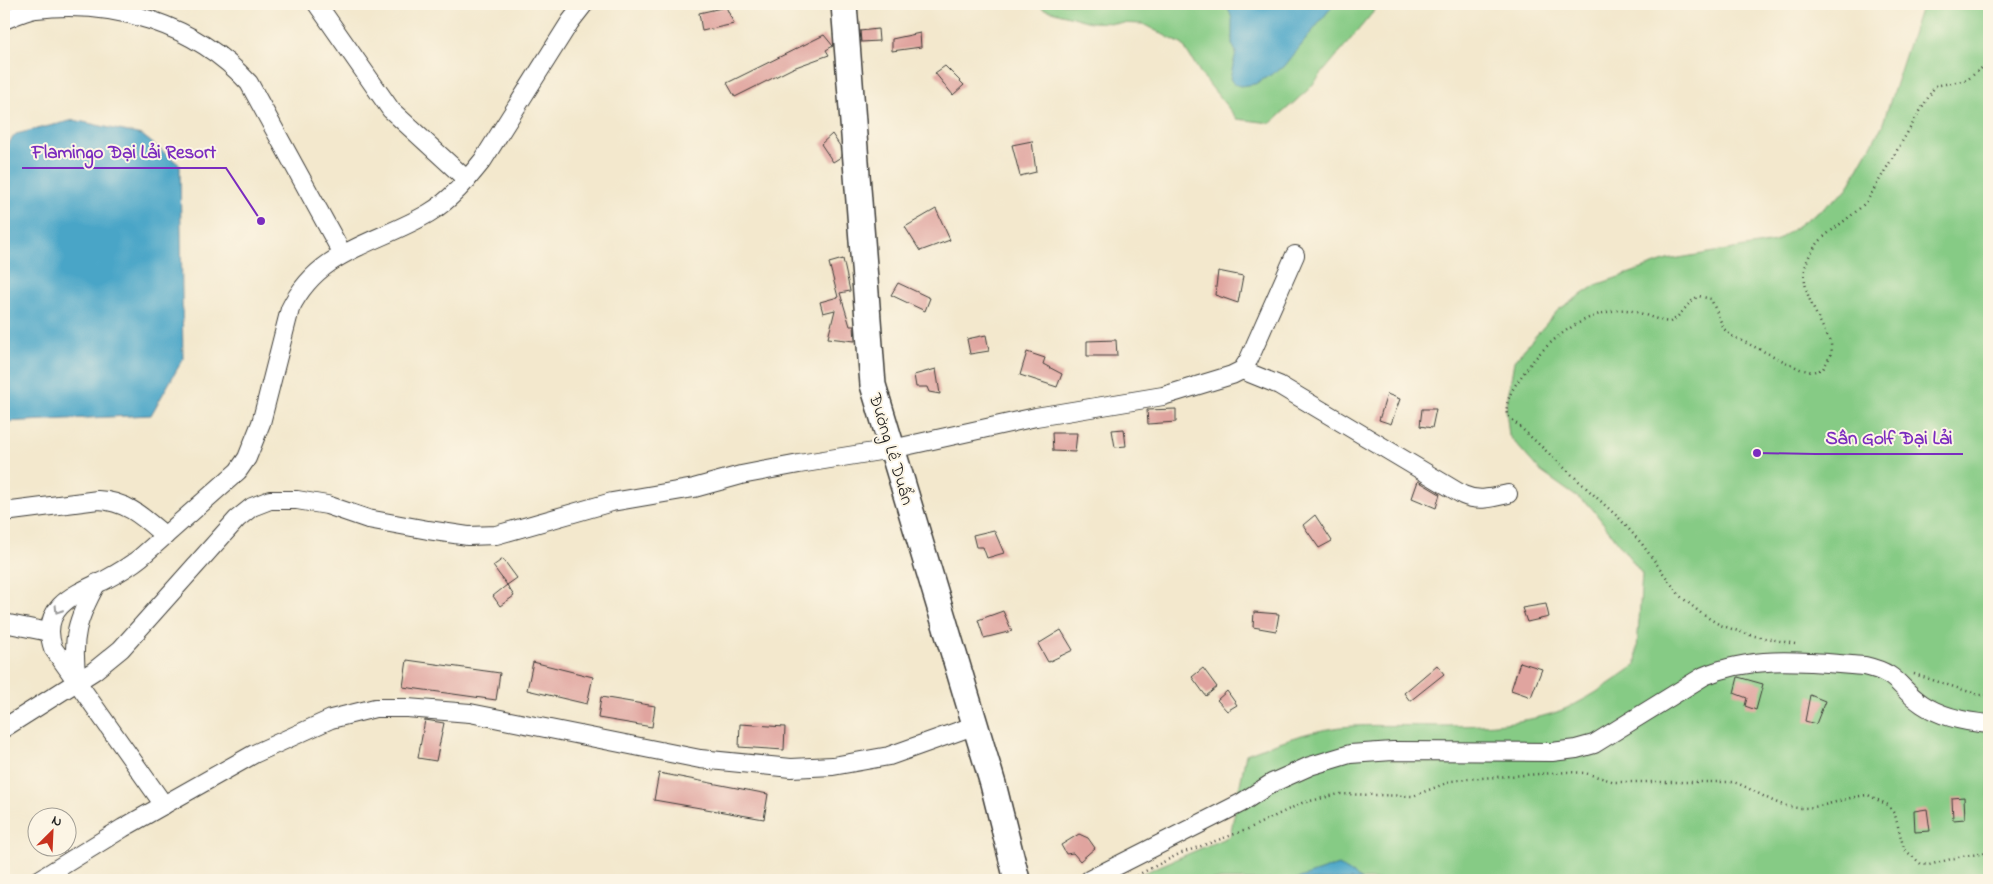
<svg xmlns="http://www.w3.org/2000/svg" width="1993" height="884" viewBox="0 0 1993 884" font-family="'Indie Flower',sans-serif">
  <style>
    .green { fill: #86cb85; stroke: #517450 }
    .water { fill: #49a5c7; stroke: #326072 }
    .building { fill: #e0a49f }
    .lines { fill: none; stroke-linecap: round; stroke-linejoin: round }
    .street-casing { stroke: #3c3b37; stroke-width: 20 }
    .secondary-casing { stroke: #3c3b37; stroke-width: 28 }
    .path { stroke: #3c3b37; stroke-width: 2.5; stroke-dasharray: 1 4; stroke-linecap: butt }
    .street { stroke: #fff; stroke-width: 18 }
    .secondary { stroke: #fff; stroke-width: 25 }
    .oneway { stroke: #999 }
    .labels { text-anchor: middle; stroke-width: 4; stroke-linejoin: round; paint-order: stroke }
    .street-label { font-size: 18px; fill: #1c1c1c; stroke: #fcf5e5 }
    .leader { fill: none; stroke: #7b2cbf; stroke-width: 2 }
    .callout-dot { fill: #7b2cbf; stroke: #fcf5e5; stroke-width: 2 }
    .callout-label { font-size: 19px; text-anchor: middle; font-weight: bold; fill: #7b2cbf; stroke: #fcf5e5; stroke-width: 4; stroke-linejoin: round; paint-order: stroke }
  </style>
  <rect width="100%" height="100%" fill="#fcf5e5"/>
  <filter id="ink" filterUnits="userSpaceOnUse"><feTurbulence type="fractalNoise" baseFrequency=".02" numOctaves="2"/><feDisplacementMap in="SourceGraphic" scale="10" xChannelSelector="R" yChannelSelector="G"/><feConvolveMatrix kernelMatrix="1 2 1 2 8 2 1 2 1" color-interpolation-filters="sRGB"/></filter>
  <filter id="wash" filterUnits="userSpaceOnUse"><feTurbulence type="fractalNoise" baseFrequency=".0096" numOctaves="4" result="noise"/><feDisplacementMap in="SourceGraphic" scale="20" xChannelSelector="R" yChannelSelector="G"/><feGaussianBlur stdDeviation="1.12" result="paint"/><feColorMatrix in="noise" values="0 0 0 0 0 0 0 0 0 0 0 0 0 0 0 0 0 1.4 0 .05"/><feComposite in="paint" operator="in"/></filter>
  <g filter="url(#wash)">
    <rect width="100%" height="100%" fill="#f3e8cd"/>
    <g class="green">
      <polygon points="1036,4 1380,4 1309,89 1271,123 1237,119 1201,74 1183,45 1143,24 1090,22 1044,9"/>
      <path d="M1922 4H1989V880H1127L1230 836 1246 754C1281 741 1316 728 1353 726 1420 723 1489 733 1554 713 1584 703 1610 683 1636 665L1642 574 1591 507 1540 471 1509 436 1506 409 1514 361 1558 310 1596 285 1667 260 1775 242 1845 192 1882 126Z"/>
    </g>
    <g class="water">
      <polygon points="1222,4 1334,4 1284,67 1255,84 1240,86 1234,84 1230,79 1236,52 1232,44 1232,19 1229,10"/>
      <polygon points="74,120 142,135 180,165 183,359 151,415 4,422 4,148 16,134"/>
      <polygon points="1338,865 1363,880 1294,880"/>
    </g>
    <g id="blocks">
      <g class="building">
        <polygon points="726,7 734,24 702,31 699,13"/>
        <polygon points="878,29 879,41 861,42 860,31"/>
        <polygon points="920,33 921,47 892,51 892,39"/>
        <polygon points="824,35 833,46 826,50 829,55 793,68 735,97 727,83"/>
        <polygon points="945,66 964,85 953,95 935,73"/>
        <polygon points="832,134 840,146 841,157 833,162 821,144"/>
        <polygon points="1032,141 1036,172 1020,176 1012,145"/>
        <polygon points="936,209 950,240 920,251 905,227"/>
        <polygon points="843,259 850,291 840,293 850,326 854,326 855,341 828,338 835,310 823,313 820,302 838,297 829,263"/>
        <polygon points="1218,271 1243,276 1238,303 1215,295"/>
        <polygon points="898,283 930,298 925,311 891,295"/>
        <polygon points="986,335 989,351 970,354 967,339"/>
        <polygon points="1116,340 1117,356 1087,356 1087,341"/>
        <polygon points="1027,352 1045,358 1043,364 1062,374 1057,387 1020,375"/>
        <polygon points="936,369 940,394 929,392 927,387 916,387 914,375"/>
        <polygon points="1387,394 1400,399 1391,424 1379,420"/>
        <polygon points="1176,409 1176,422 1148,424 1147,410"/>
        <polygon points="1422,409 1436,409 1432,428 1420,426"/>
        <polygon points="1124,429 1126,446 1115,447 1112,430"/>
        <polygon points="1052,433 1077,433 1075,452 1053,451"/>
        <polygon points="1418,481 1440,494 1436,508 1412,498"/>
        <polygon points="1315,515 1332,541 1319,548 1303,525"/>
        <polygon points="994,530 1004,553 987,558 983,547 976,547 973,535"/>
        <polygon points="503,559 517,578 507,585 493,566"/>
        <polygon points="507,585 514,596 500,606 493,596"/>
        <polygon points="1546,604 1549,617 1527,622 1522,608"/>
        <polygon points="1003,611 1012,631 984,638 978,620"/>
        <polygon points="1254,612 1279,614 1276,631 1253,627"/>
        <polygon points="1061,630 1073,650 1048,662 1038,644"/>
        <polygon points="407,660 500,673 496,700 403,687"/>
        <polygon points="533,662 593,677 587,704 527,690"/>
        <polygon points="1520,662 1542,669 1531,697 1511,690"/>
        <polygon points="1437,665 1444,674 1410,701 1404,693"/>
        <polygon points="1203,668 1217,687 1206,696 1192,677"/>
        <polygon points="1738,677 1763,684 1756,710 1745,706 1747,698 1734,693"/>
        <polygon points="1227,691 1237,705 1227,711 1217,700"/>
        <polygon points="1810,695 1825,701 1816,724 1805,721"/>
        <polygon points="601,697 655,706 652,727 598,718"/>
        <polygon points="425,720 444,723 436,761 418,758"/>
        <polygon points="740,724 785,727 784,750 739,747"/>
        <polygon points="659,773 768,794 764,819 654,800"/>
        <polygon points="1964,797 1965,819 1953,820 1952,798"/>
        <polygon points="1927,809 1930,831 1915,832 1914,811"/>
        <polygon points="1079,834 1088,838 1095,848 1080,861 1073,853 1066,854 1061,845"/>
      </g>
    </g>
  </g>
  <g filter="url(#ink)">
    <use href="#blocks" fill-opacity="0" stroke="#3c3b37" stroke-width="1"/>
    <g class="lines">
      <defs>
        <g id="street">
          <polyline points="317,4 391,110 467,180"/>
          <path d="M4 20C14 16 25 11 36 9 115 0 195 24 249 83L342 253"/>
          <path d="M1242 370 1279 385 1463 495C1479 502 1491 498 1508 494"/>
          <path d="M4 512 98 500C127 501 144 518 165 536"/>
          <polyline points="4,623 49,632"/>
          <path d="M77 680C71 638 77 619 97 583"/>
          <polyline points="4,728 94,671 121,649 237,519 252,507 270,500 297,500 327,505 368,519 428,530 468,536 496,535 612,502 694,488 741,475 799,464 892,449 1036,417 1163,396 1232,375 1242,370 1249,359 1295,255"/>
          <path d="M164 805 53 648C39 607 75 594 105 580 118 573 130 566 141 557L238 471 247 458 261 423 290 309C319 249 377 244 429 213 451 200 467 180 483 160L570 22 584 4"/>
          <polyline points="39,880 123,828 254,754 331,719 375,708 407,708 470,713 700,759 791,768 833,766 889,756 976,725"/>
          <path d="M1089 880 1241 803 1272 783 1310 766 1350 754 1393 751 1552 752 1576 749 1594 744 1704 676C1756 654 1810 662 1865 666 1900 674 1897 687 1922 704 1941 717 1967 722 1989 724"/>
        </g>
        <polyline id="secondary" points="844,4 873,385 993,784 1017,880"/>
      </defs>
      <use href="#street" class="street-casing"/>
      <use href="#secondary" class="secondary-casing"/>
      <g class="path">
        <polyline points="1986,253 1989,246"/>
        <path d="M1795 644 1750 635 1720 625 1702 614 1680 596 1642 544 1620 519 1507 415C1505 400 1513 388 1521 377 1543 344 1578 315 1618 310 1636 308 1652 320 1670 322 1682 316 1687 302 1699 296L1711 299 1724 329 1732 336 1800 369 1812 372 1823 369 1832 353 1831 344C1813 304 1785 273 1825 236 1839 224 1854 215 1867 201L1935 86 1967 80 1989 62"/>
        <polyline points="1914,674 1979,695 1989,695"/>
        <path d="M1128 880 1179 854 1246 830 1302 803 1339 794 1413 796 1452 781 1467 779 1568 772 1585 773 1615 782H1733C1753 788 1770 803 1791 807 1816 812 1843 797 1868 795L1888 805 1895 815 1904 849 1921 864 1929 865 1962 856 1989 853"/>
      </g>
      <use href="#street" class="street"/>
      <use href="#secondary" class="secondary"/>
    </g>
    <defs><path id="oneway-chevron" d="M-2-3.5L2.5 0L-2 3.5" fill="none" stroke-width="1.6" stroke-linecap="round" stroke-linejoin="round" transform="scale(1.25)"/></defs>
    <use class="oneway" href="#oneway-chevron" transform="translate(58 610) rotate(122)"/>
  </g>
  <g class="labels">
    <g class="street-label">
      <text transform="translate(892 449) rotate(73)" y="6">Đường Lê Duẩn</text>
    </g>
  </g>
  <path class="leader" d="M261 221L226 168H22M1757 453L1816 454H1963"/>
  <g class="callout-dot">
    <circle cx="261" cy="221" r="5"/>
    <circle cx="1757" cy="453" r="5"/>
  </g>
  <g class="callout-label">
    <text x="124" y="158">Flamingo Đại Lải Resort</text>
    <text x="1889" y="444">Sân Golf Đại Lải</text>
  </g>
  <rect width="1993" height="884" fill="none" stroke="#fcf5e5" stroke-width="20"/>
  <g transform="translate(52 832) rotate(24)"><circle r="24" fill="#fcf5e5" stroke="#a29e95"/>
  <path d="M0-4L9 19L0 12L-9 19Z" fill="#c8321e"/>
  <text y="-8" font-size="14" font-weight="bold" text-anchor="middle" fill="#1c1c1c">N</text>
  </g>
</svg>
